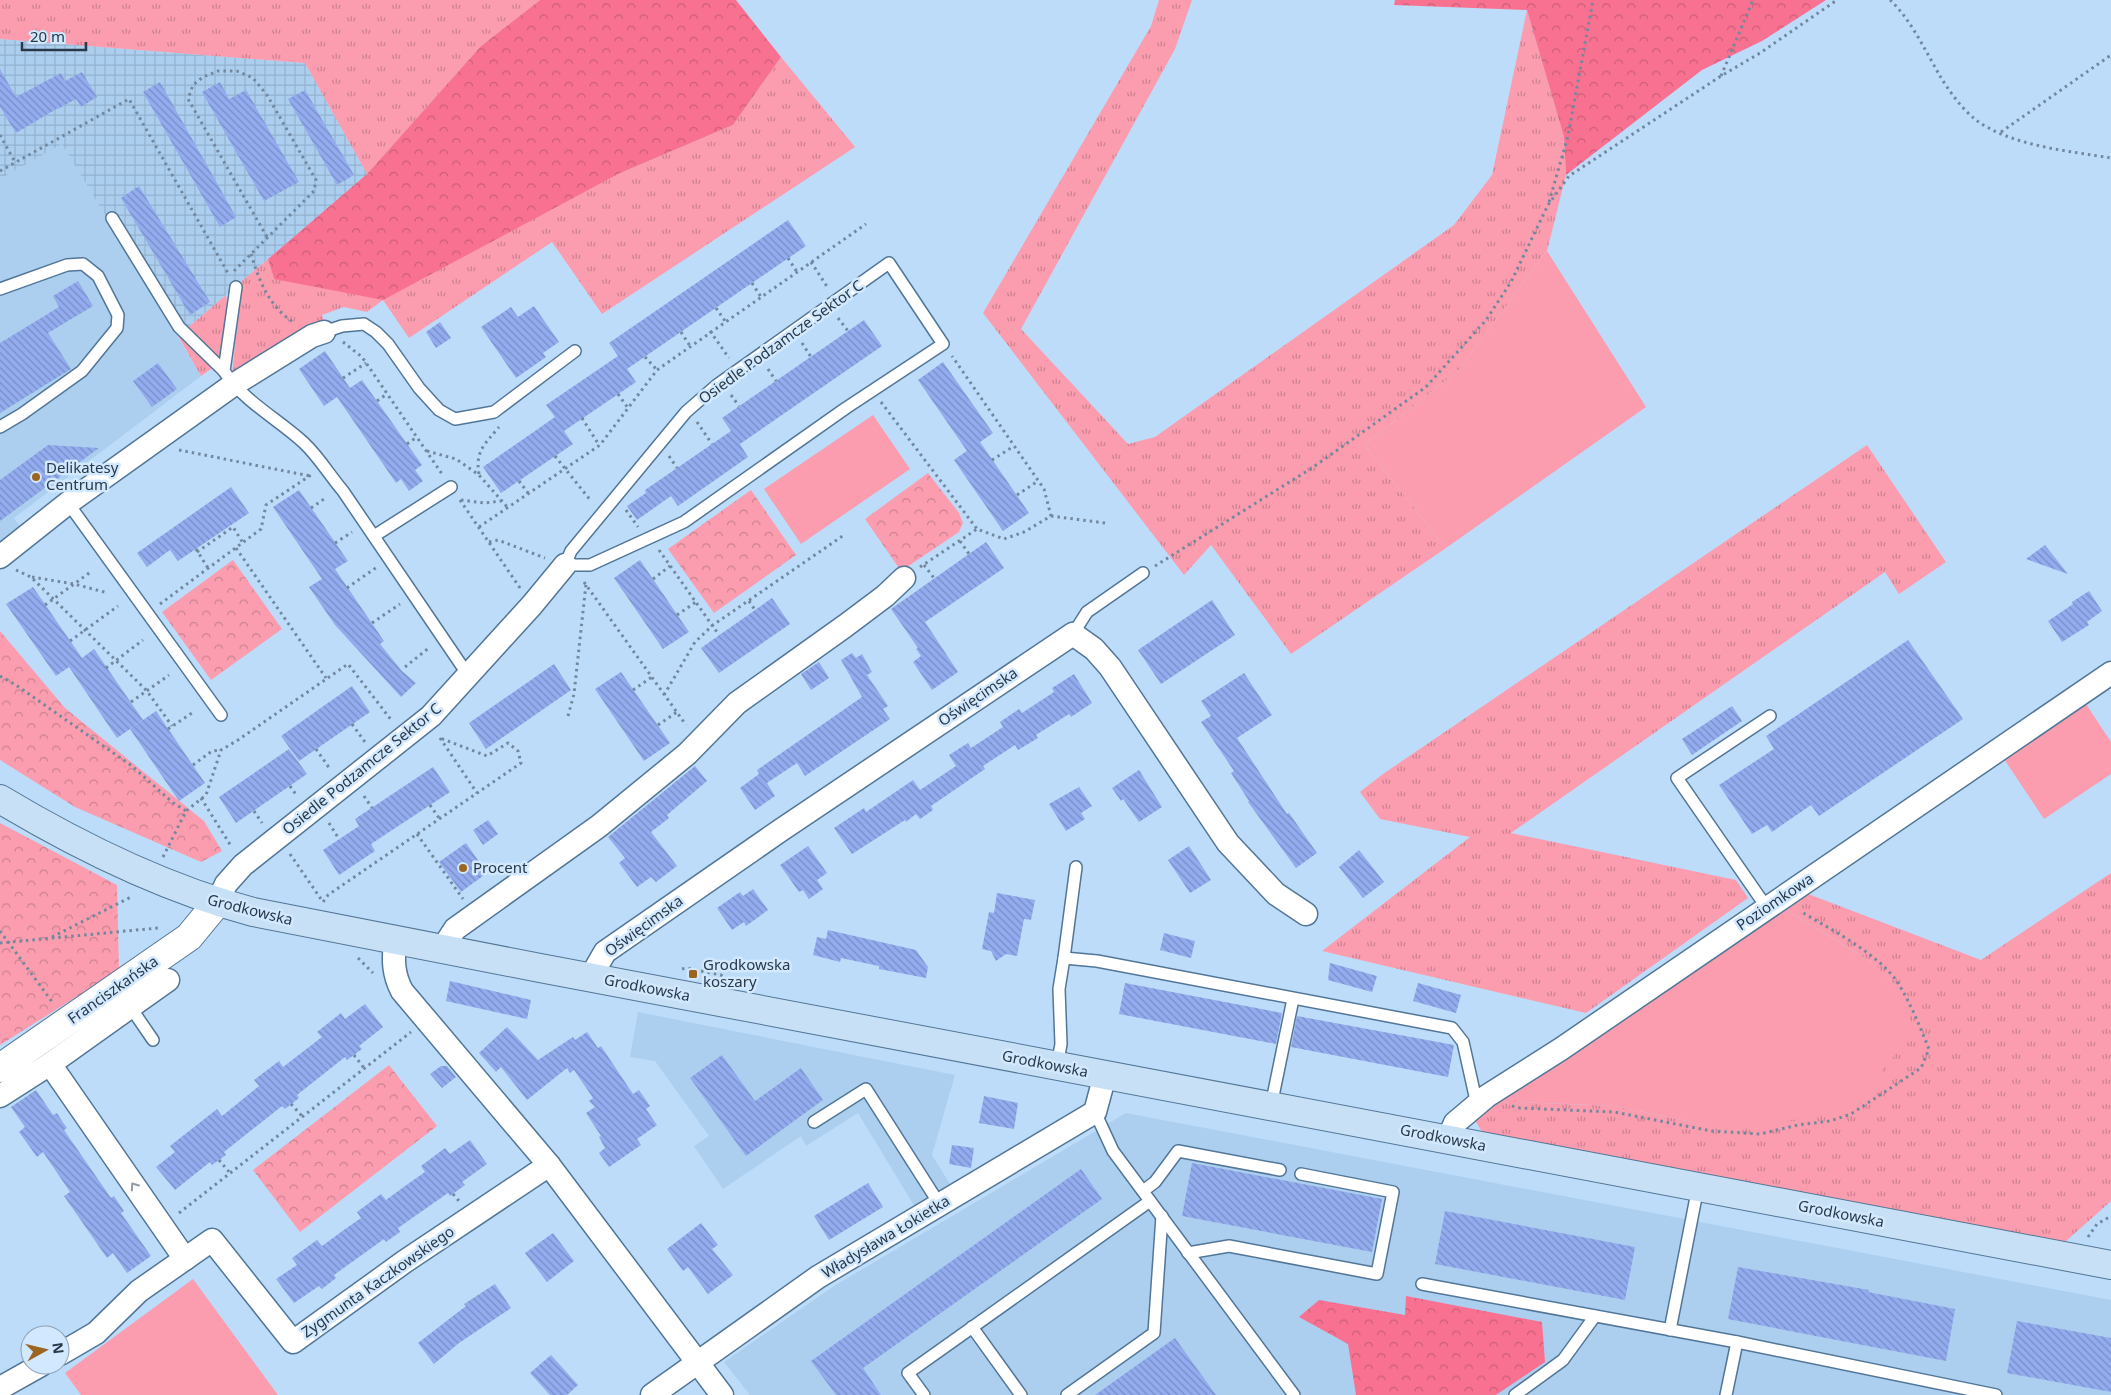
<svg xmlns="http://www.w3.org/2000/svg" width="2111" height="1395" viewBox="0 0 2111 1395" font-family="'Noto Sans',sans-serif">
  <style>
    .built { fill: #accff0 }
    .industrial { fill: url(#industrial-grid) }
    .grass { fill: url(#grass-tufts) }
    .forest { fill: url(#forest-crowns) }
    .park { fill: url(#park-crowns) }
    .garden { fill: #fb9dae }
    .building { fill: url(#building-back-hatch) }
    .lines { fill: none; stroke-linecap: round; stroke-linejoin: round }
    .service-casing { stroke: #527697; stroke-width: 14 }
    .minor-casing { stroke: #527697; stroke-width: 25 }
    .tertiary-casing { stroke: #527697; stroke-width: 30 }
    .secondary-casing { stroke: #527697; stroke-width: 30 }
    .path { stroke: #71889f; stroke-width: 3; stroke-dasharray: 2.5 4; stroke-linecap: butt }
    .service { stroke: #fff; stroke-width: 11 }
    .minor { stroke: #fff; stroke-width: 22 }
    .tertiary { stroke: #fff; stroke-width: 28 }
    .secondary { stroke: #c7e0f5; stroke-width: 28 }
    .oneway { stroke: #949ca4 }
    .poi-dot { fill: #9c6620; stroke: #d1e8ff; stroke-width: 2 }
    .labels { text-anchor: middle; stroke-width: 5; stroke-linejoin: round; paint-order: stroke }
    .street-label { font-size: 15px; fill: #293948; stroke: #d1e8ff }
    .poi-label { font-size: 15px; fill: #293948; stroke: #d1e8ff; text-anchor: start }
  </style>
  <defs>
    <pattern id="industrial-grid" width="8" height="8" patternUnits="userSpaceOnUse" patternTransform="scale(1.25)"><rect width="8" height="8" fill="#accff0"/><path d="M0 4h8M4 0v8" fill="none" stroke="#94b2cf"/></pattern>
    <pattern id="grass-tufts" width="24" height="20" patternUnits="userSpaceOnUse" patternTransform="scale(1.25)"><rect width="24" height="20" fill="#fb9dae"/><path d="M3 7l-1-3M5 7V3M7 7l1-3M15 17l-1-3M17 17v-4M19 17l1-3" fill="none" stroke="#cb8190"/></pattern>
    <pattern id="forest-crowns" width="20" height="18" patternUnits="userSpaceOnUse" patternTransform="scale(1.25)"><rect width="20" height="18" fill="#f97190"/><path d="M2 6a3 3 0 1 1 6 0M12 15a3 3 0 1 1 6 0" fill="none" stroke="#ca5e78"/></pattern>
    <pattern id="park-crowns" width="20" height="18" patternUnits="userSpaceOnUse" patternTransform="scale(1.25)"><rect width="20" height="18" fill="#fb9dae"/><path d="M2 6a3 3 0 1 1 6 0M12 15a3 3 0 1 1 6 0" fill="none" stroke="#cb8190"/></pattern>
    <pattern id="building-back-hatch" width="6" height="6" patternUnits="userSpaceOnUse" patternTransform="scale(1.25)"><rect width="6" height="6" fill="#93acef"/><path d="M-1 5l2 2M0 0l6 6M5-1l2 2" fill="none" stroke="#788dc4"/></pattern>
  </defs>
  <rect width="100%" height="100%" fill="#bddcfa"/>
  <g class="built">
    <polygon points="62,143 201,376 14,518 21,528 0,543 0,179"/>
    <polygon points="638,1012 955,1075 932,1155 950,1184 915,1207 858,1113 806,1146 801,1136 723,1189 694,1146 709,1136 655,1061 630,1057"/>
    <polygon points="1126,1113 2111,1300 2111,1395 750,1395 724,1362 834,1286"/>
  </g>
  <polygon class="industrial" points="0,39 305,63 367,174 178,336 62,144 0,179"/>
  <g class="grass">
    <polygon points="0,0 540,0 481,46 367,174 305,63 0,39"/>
    <polygon points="1159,0 1192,0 1175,49 1021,329 1128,444 1155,437 1454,225 1492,175 1527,10 1564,137 1566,175 1547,251 1458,371 1364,445 1446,548 1291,654 1211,545 1184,575 983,313 1151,26"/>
    <polygon points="781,57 855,147 602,314 552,242 409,338 383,300 367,312 344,307 322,315 324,321 232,374 242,281 268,259 274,279 618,174 733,125"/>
    <polygon points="226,295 228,308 221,362 201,376 178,336"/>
    <polygon points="1867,445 1946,562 1899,594 1885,572 1511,833 1736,880 1748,898 1586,1013 1322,951 1470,837 1380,819 1360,792 1383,774"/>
    <polygon points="2111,873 2111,1201 2065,1242 1482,1132 1475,1120 1514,1090 1521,1102 1615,1106 1706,1125 1896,986 1870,961 1781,907 1803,892 1981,960"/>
  </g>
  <g class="forest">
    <polygon points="540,0 736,0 781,57 733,125 618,174 383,300 274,279 268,259 367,174 481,46"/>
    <polygon points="1395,0 1826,0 1762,41 1702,70 1566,175 1564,137 1527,10 1394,5"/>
    <polygon points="1406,1296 1542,1322 1545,1362 1496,1395 1356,1395 1348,1344 1299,1317 1319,1300 1405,1315"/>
  </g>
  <g class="park">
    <polygon points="928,473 959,513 963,523 959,532 901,571 865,519"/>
    <polygon points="751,490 796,555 714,613 668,549"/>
    <polygon points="233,560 282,629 211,680 162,612"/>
    <polygon points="0,631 65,708 204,821 222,851 201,862 75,807 0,760"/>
    <polygon points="0,823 117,885 119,970 0,1045"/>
    <polygon points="389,1065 437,1126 300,1232 253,1170"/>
  </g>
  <g class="garden">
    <polygon points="1547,251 1646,407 1446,548 1364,445 1458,371"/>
    <polygon points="873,415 910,469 801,544 764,489"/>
    <polygon points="2084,701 2111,742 2111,774 2044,819 2002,756"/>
    <polygon points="1781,907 1870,961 1896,986 1915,1031 1851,1108 1754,1128 1706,1125 1615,1106 1521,1102 1514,1090"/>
    <polygon points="193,1279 278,1395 81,1395 65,1373"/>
  </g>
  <g class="building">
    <polygon points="0,69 16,97 61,73 65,81 82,72 97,97 81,107 76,99 58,109 58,108 16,133 0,107"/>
    <polygon points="160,82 236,217 220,227 143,92"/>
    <polygon points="220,82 229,99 246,90 299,182 264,201 202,92"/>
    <polygon points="305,90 354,175 337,185 288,99"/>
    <polygon points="139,186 210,302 190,315 121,198"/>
    <polygon points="788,220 806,246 627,369 636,382 564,431 573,444 501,493 483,467 555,417 546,405 618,356 609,343"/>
    <polygon points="78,281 93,306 48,333 71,369 0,413 0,343 59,307 53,296"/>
    <polygon points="534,306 559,342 543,353 546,357 516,378 481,327 511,307 518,317"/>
    <polygon points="864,320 882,346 740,444 738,441 748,457 678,506 671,496 637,520 627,506 646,493 645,490 731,431 722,418"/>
    <polygon points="440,322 451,338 436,348 426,332"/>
    <polygon points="325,351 350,388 362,380 422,465 415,470 423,481 409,491 401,479 396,483 337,397 324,406 299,369"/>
    <polygon points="943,362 993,433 980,442 1029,513 1003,531 954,460 975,445 967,451 918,380"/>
    <polygon points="158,363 177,389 152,407 133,381"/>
    <polygon points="48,445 99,448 0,521 0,480"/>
    <polygon points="231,487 249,513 178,561 170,550 147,567 137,553"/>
    <polygon points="299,490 348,561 335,569 384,641 380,644 402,671 416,683 401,697 335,625 309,587 322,579 273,507"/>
    <polygon points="986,542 1004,568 925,622 958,672 932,690 913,662 921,656 916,649 918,648 891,609"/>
    <polygon points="2045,545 2068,574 2026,559"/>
    <polygon points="640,560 689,632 663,649 614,578"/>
    <polygon points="33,587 82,658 94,649 143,720 117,738 69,667 56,676 6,604"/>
    <polygon points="2089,591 2102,611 2087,622 2089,625 2062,642 2048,621 2073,604 2072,602"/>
    <polygon points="772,598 790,624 719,673 701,648"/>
    <polygon points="1212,600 1235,635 1161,684 1138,650"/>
    <polygon points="1908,640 1963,719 1819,816 1811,805 1772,832 1767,825 1752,834 1719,785 1774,749 1766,736"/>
    <polygon points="852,653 856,658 862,654 872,672 867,675 888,706 883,709 890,719 805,776 797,763 767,783 775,796 755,810 740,788 759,774 757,770 862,697 841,660"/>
    <polygon points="819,662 829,678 811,690 801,674"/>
    <polygon points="554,664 571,690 486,749 469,723"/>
    <polygon points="621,672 670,743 644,761 595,689"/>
    <polygon points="1244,673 1272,715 1237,738 1287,814 1289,813 1317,853 1296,868 1248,802 1249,801 1231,773 1234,771 1201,722 1211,716 1201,701"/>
    <polygon points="1074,674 1092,703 1071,717 1069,714 1036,735 1038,738 1018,750 1015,745 983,766 985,769 931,806 933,810 920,819 916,814 906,822 905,820 852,854 834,828 864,808 866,812 913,780 920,790 956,766 949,755 968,743 971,748 1003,727 1000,722 1019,709 1022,713 1054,692 1052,688"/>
    <polygon points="352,686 370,712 299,761 281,736"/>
    <polygon points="1732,706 1742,721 1692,755 1682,739"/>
    <polygon points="156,711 205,783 179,801 130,729"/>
    <polygon points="289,749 307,774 236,823 219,797"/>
    <polygon points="695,766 707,781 667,815 669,818 651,832 677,866 656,882 651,877 637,887 619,863 625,858 608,837"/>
    <polygon points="433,767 450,792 371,844 375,851 339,875 323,850 359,826 355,819"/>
    <polygon points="1139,770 1162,807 1139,822 1123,799 1121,801 1112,788"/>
    <polygon points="1079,787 1092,806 1081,813 1085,819 1066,831 1049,804"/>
    <polygon points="488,820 498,834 483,845 473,830"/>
    <polygon points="466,843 487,873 461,892 439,862"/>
    <polygon points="808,846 827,873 817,880 823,889 809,899 803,890 799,892 780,865"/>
    <polygon points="1189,846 1211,880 1190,893 1168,860"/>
    <polygon points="1359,850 1384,882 1363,898 1339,867"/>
    <polygon points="753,889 768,910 746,926 744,922 732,930 717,908 740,892 743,896"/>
    <polygon points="997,893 1035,900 1031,920 1024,919 1017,956 1006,954 996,961 991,951 982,949 989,912 994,913"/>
    <polygon points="828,930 916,950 928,967 926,978 879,969 879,966 841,958 840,962 813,955 817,937 826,939"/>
    <polygon points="1164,933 1195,941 1191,958 1160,950"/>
    <polygon points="1330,963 1377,976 1372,992 1328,980"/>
    <polygon points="450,981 531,1000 527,1019 446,1001"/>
    <polygon points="1125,983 1282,1013 1276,1044 1119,1014"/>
    <polygon points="1418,983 1461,995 1456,1013 1413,1001"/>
    <polygon points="365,1004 383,1027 359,1046 362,1049 347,1060 345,1057 297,1095 299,1098 285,1109 282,1106 224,1152 226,1155 212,1165 210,1162 175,1190 156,1167 175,1152 170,1146 217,1109 222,1116 259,1086 254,1080 279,1061 283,1067 322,1037 317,1032 341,1013 345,1019"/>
    <polygon points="1297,1016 1454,1045 1448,1077 1291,1047"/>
    <polygon points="507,1027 538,1060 573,1037 575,1040 587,1032 598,1048 601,1046 633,1094 639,1090 650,1106 646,1109 657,1125 637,1139 641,1145 609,1167 599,1153 605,1148 599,1137 601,1136 586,1113 595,1107 589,1101 593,1098 574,1070 570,1073 567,1068 527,1100 501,1067 496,1072 479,1053"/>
    <polygon points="722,1055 755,1101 801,1068 823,1100 746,1156 690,1078"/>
    <polygon points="441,1066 447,1066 456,1077 442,1088 430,1074"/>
    <polygon points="36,1090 53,1115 57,1113 62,1121 67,1128 64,1130 111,1198 114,1196 124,1211 121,1213 151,1256 127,1273 113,1253 107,1258 64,1196 70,1192 43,1152 37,1157 19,1132 25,1127 11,1107"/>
    <polygon points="984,1096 1018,1103 1014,1129 979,1123"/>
    <polygon points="470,1140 487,1164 462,1182 465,1185 450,1196 448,1193 398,1228 400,1232 386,1242 384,1239 334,1275 336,1278 322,1289 319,1286 294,1303 276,1279 297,1265 292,1258 317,1240 322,1246 341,1232 361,1218 357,1212 381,1194 386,1200 405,1186 425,1172 421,1166 445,1148 450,1154"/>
    <polygon points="952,1145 974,1148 971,1168 949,1164"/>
    <polygon points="1192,1163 1382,1199 1372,1252 1182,1216"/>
    <polygon points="1081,1169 1102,1199 863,1368 881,1395 836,1395 811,1361"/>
    <polygon points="868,1183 883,1207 829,1240 814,1216"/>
    <polygon points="1445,1211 1635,1247 1625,1300 1435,1264"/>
    <polygon points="701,1223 718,1245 712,1249 733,1275 708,1294 688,1267 683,1271 667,1249"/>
    <polygon points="553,1233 574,1261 547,1282 525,1253"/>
    <polygon points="1738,1267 1869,1290 1868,1292 1955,1309 1946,1361 1728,1319"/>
    <polygon points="495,1284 511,1308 459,1343 434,1364 418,1343 466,1306 464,1304"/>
    <polygon points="2017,1321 2111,1338 2111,1392 2007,1373"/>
    <polygon points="1175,1338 1216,1395 1095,1395"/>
    <polygon points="551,1355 578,1385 567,1395 550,1395 530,1373"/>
  </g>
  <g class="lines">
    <defs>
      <g id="service">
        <polyline points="112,218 179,327 224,371"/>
        <polygon points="889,263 943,344 846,408 684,522 590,565 565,565 571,551 686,412 717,385"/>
        <path d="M236 287 224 371C243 401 278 419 304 443 319 457 330 476 343 491L468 675"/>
        <polyline points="0,289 67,265 83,264 98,276 118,315 117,328 82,371 22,414 0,427"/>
        <polyline points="324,332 342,326 364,324 376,332 388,344 419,388 439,410 455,419 494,412 575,351"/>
        <polyline points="68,503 221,715"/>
        <polyline points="374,536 451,487"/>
        <polyline points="1073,634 1087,612 1143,573"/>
        <polyline points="1767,908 1677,778 1770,716"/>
        <polyline points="1064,958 1076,867"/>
        <polyline points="129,1005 153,1040"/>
        <polyline points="1057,1066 1061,1044 1059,989 1064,958 1097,961 1452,1028 1463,1042 1477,1105"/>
        <polyline points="1271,1106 1293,999"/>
        <polyline points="1095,1112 1113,1151 1294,1395"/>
        <polyline points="814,1122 866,1089 940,1205"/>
        <polyline points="1143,1191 1155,1182 1178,1151 1280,1170"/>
        <polyline points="1188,1253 1229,1246 1377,1274 1393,1192 1301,1174"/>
        <polyline points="1422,1284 1737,1342 1996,1395"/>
        <polyline points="972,1327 1021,1395"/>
        <polyline points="1670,1330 1698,1187"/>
        <polyline points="924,1395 908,1373 1150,1201"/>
        <polyline points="1067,1395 1154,1333 1162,1216"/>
        <polyline points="1515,1395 1563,1360 1595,1316"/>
        <polyline points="1726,1395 1737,1342"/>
      </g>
      <g id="minor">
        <polyline points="0,557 68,503 233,385 312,336 324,332"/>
        <polyline points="217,903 226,884 243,865 431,716 532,605 565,565"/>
        <path d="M395 941C393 960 393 974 402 991L549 1165 722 1395"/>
        <polyline points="442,949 455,929 599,826 687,754 737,703 845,626 885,596 904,578"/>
        <polyline points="590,978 605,952 781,830 1073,634 1094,649 1110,667 1228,843 1276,894 1306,914"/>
        <polyline points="50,1064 185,1259"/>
        <polyline points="0,1096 50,1064 168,980"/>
        <polyline points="1448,1139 1455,1123 1487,1096 1561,1049 2111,673"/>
        <polyline points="60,1354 96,1333 139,1291 212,1240 293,1342 404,1262 549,1165"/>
        <polyline points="0,1388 41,1365"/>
        <polyline points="652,1395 818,1277 1095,1112 1105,1075"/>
      </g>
      <polyline id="tertiary" points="0,1068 189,937 217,903"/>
      <path id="secondary" d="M0 799C80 847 163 888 253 912L540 968 2111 1265"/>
    </defs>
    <use href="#service" class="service-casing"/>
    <use href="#minor" class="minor-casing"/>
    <use href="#tertiary" class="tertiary-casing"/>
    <use href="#secondary" class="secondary-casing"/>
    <g class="path">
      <path d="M1890 0C1910 18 1926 52 1940 76 1949 91 1962 109 1976 120 2011 146 2069 151 2111 158"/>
      <polyline points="1721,76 1753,0"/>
      <polyline points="2001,132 2111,55"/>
      <polyline points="0,135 15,162"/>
      <polyline points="0,171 129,99 229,275"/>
      <polyline points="1549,202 1568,136 1593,0"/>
      <path d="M251 254C259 281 269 306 293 322"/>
      <polyline points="788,258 797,272"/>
      <polyline points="811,262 828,288"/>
      <polyline points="234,271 314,191 316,180 267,95 253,78 237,71 218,71 203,77 193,85 188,99 267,237"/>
      <polyline points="752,283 761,297"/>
      <polyline points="716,308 725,321"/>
      <polyline points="838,318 848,331"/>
      <polyline points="710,331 729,358"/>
      <polyline points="681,332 690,346"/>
      <polyline points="343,342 362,357 442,474"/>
      <polyline points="802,343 811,357"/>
      <polyline points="645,357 657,370"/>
      <polyline points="768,369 776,381"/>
      <polyline points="343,378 366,363"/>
      <polyline points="618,394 628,408"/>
      <polyline points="731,395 739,406"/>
      <polyline points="377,401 387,394"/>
      <polyline points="881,402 977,529"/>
      <polyline points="582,418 599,445"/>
      <polyline points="697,422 712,444"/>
      <polyline points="407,444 417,437"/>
      <polyline points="179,450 310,476"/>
      <polyline points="427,451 456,459 479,475 508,508"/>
      <polyline points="555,456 591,501"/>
      <polyline points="669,456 677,468"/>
      <polyline points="992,460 1014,446"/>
      <path d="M479 474C475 451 485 444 499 427"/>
      <polyline points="519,481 528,493"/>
      <polyline points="1017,495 1038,481"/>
      <polyline points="460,500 520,588"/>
      <polyline points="461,500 484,503 501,501"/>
      <polyline points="311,508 327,497"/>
      <polyline points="626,510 638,527"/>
      <polyline points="1051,516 1105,523"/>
      <polyline points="479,527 600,445 657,370 866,224"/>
      <polyline points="960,541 969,554"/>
      <polyline points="489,542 498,540 545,558"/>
      <polyline points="335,543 352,532"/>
      <polyline points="236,548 326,678"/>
      <polyline points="196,549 208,568"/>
      <polyline points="659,550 719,635"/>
      <polyline points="197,552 233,527 243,543"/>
      <polyline points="924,565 934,578"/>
      <polyline points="1155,566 1312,468 1426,387 1486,320 1511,282 1548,205 1569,176 1721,76 1760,53 1837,0"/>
      <polyline points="920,567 977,529 1004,539 1024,532 1051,516 1044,489 952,356"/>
      <polyline points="16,570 31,577 147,691 172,726"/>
      <polyline points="32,577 74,584 108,593"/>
      <polyline points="653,579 670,566"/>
      <polyline points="584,582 686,725"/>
      <polyline points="347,588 377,567"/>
      <polyline points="749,601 755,610"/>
      <polyline points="160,604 261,529 266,505 311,475"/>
      <polyline points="45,605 92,571"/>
      <polyline points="677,615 696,602"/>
      <polyline points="372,623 400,604"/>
      <polyline points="70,641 118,606"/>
      <polyline points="405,667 430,647"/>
      <polyline points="106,668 143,640"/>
      <polyline points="0,676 16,685 132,766 172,802 186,811"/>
      <polyline points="633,690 652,677"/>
      <polyline points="664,695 695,642 713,625 844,535"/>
      <polyline points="131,702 169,675"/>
      <polyline points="568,716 574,694 586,584"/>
      <polyline points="352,724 365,742"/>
      <polyline points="658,725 677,712"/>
      <polyline points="168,729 195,711"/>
      <polyline points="440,738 477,793"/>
      <polyline points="316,749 330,769"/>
      <polyline points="193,765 212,751 221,750"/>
      <polyline points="290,786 297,796"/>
      <polyline points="364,796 372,808"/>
      <polyline points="201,798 231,846"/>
      <polyline points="430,805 439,818"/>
      <polyline points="254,811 262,823"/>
      <polyline points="329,823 339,839"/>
      <polyline points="417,834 463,899"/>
      <polyline points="290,854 323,902 328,895 521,763 518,751 508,743 487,756 440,738"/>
      <polyline points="163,857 186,811 206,795 221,750 238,740 348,664 392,721"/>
      <polyline points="0,931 53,1003"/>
      <polyline points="52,937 133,896"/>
      <polyline points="0,943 158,928"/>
      <polyline points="358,958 373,973"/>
      <polyline points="682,969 686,968 721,975 724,977"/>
      <polyline points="354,1055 364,1068"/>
      <polyline points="291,1104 302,1116"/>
      <path d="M1512 1106 1520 1108 1614 1112 1711 1131 1760 1134 1798 1125 1830 1121 1851 1114 1921 1068 1929 1049C1920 1027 1911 1004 1898 983 1879 954 1830 929 1800 911"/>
      <polyline points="219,1160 230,1173"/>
      <polyline points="453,1194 459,1201"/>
      <polyline points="179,1213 411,1032"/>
      <polyline points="2088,1237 2097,1224 2111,1216"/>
    </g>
    <use href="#service" class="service"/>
    <use href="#minor" class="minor"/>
    <use href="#tertiary" class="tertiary"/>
    <use href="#secondary" class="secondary"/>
  </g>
  <defs><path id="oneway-chevron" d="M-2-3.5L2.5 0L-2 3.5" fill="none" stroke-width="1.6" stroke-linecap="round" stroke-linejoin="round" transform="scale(1.25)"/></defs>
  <use class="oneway" href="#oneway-chevron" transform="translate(134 1186) rotate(-125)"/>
  <g class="poi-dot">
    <circle cx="36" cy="477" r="5"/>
    <circle cx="463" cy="868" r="5"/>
    <rect x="688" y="969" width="10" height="10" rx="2.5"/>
  </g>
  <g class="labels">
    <g class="street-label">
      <text transform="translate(781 342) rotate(-36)" y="5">Osiedle Podzamcze Sektor C</text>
      <text transform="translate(978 697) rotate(-34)" y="5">Oświęcimska</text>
      <text transform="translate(362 769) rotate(-39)" y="5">Osiedle Podzamcze Sektor C</text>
      <text transform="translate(1775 902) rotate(-34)" y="5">Poziomkowa</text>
      <text transform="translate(250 910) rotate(14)" y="5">Grodkowska</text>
      <text transform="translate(644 926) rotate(-36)" y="5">Oświęcimska</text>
      <text transform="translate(647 988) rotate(11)" y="5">Grodkowska</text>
      <text transform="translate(113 990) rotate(-35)" y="5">Franciszkańska</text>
      <text transform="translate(1045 1064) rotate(11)" y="5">Grodkowska</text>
      <text transform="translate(1443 1138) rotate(11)" y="5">Grodkowska</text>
      <text transform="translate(1841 1214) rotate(11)" y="5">Grodkowska</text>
      <text transform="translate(886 1237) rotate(-31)" y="5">Władysława Łokietka</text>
      <text transform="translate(378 1282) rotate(-35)" y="5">Zygmunta Kaczkowskiego</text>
    </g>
    <g class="poi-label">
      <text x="46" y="473">Delikatesy<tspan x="46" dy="17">Centrum</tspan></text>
      <text x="473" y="873">Procent</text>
      <text x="703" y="970">Grodkowska<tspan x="703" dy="17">koszary</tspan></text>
    </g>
  </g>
  <g transform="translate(45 1350) rotate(82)"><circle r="24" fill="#d1e8ff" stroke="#8ea2b6"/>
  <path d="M0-4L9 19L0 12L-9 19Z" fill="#9c6620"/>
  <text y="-8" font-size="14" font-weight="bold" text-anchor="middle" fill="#293948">N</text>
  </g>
  <path d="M22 42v8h64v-8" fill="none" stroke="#293948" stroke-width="2.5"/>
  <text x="30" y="42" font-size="15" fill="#293948" stroke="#d1e8ff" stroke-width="4" paint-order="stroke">20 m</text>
</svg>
